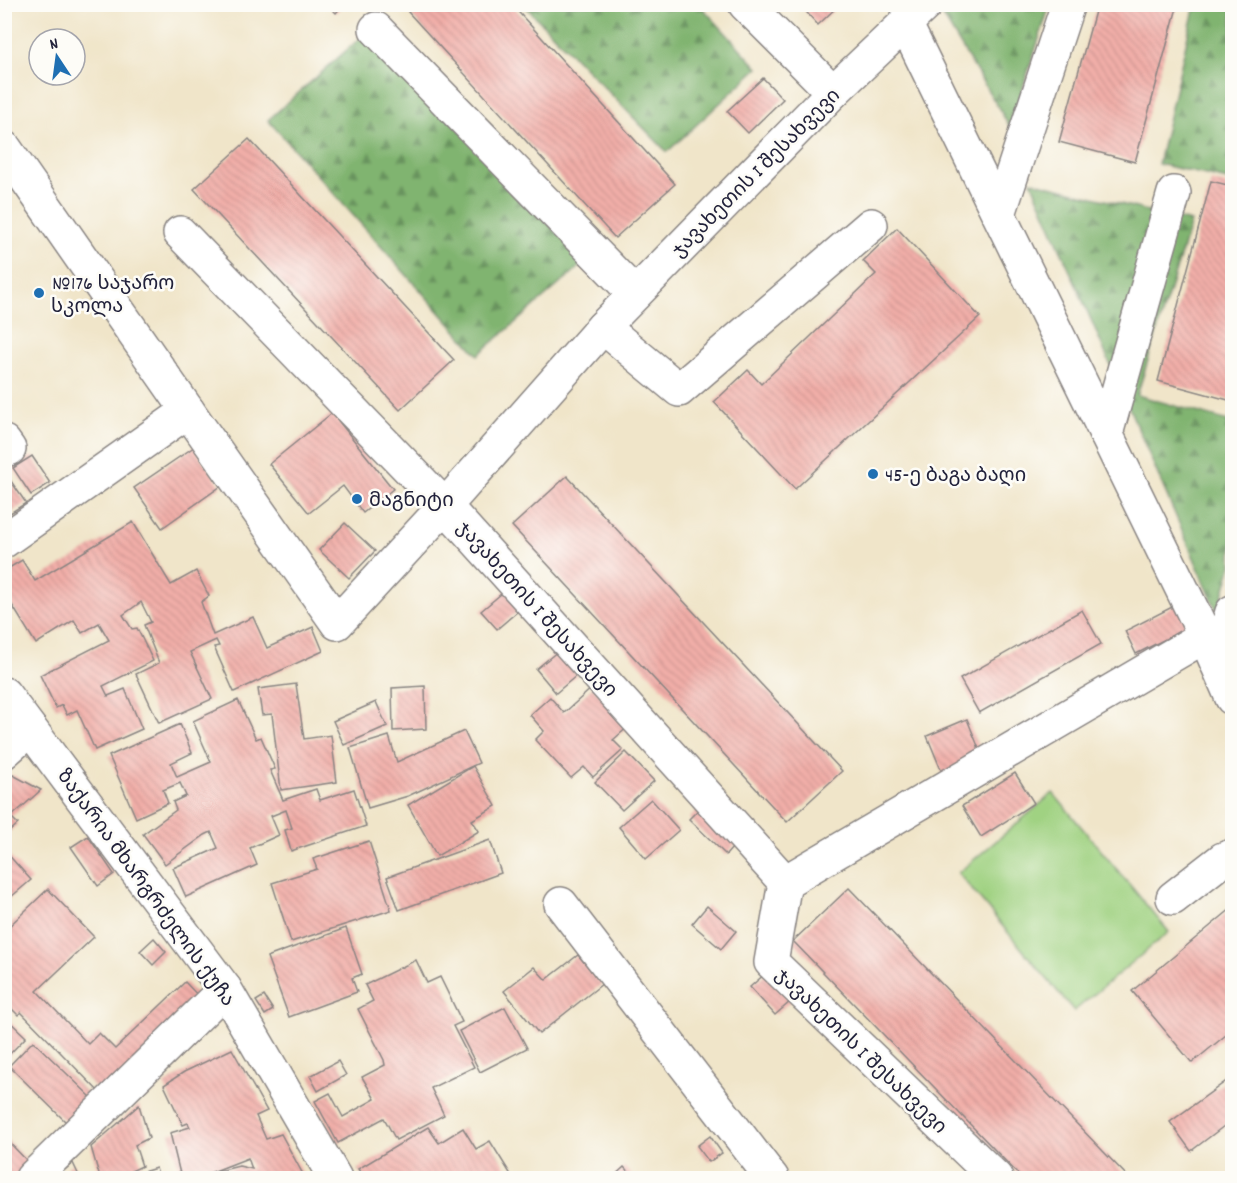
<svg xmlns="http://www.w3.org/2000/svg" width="1237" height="1183" viewBox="0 0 1237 1183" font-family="Dekko,'Noto Sans Georgian',sans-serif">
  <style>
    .forest { fill: url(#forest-firs); stroke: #516b56; stroke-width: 1.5 }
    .garden { fill: #a0d282; stroke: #617a5e; stroke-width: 1.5 }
    .building { fill: url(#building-back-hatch); fill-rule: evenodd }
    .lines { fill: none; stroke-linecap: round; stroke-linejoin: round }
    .minor-casing { stroke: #898482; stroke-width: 36 }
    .minor { stroke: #fff; stroke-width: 33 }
    .poi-dot { fill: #1f6fb2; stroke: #fdfcf7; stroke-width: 2 }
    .labels { text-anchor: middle; stroke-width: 5; stroke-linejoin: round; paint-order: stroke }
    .street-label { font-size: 20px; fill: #22223b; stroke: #fdfcf7 }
    .poi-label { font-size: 20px; fill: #22223b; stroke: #fdfcf7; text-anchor: start }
  </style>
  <defs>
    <pattern id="forest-firs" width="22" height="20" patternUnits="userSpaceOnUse" patternTransform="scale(1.5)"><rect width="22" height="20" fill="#80b470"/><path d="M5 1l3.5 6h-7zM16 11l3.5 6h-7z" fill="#68925d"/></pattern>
    <pattern id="building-back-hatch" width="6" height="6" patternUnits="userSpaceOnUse" patternTransform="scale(1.5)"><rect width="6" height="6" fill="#f1aea8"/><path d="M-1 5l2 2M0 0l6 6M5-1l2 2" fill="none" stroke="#ce9592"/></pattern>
  </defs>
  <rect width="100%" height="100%" fill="#fdfcf7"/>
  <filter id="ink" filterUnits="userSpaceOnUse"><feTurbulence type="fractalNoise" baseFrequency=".0167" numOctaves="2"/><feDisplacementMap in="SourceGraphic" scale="12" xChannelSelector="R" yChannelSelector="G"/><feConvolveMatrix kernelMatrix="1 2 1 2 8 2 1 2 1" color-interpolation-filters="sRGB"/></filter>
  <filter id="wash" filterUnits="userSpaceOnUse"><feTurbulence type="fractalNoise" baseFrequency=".008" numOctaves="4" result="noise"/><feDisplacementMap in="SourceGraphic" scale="24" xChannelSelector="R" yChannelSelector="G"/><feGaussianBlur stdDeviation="1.35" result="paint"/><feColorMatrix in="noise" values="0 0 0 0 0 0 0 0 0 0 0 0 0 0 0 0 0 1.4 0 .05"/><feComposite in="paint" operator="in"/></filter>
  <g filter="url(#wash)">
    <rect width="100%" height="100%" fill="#f0e5c9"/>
    <g class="forest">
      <polygon points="524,5 700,5 758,68 667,152"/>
      <polygon points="951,5 1050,5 1010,127 941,13"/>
      <polygon points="1195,5 1232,5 1232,181 1158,164"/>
      <polygon points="367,32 585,262 478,355 268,120"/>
      <polygon points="1031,181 1191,222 1137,395 1232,422 1232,565 1220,606 1232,646"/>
    </g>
    <polygon class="garden" points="1053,793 1169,932 1074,1011 958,873"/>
    <g id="blocks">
      <g class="building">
        <polygon points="327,4 344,4 336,13"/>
        <polygon points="416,4 511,4 675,184 615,238 408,12"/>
        <polygon points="799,4 840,4 818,25"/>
        <polygon points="1097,4 1178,4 1135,162 1059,142"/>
        <polygon points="763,78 783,99 748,133 727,111"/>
        <polygon points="249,139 454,360 400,410 194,189"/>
        <polygon points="1211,181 1232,186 1232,401 1158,381"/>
        <polygon points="897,228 980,317 795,489 714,402 748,370 761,384 876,274 863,261"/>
        <polygon points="332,413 393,489 363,513 343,486 309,513 269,464"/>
        <polygon points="194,447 221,486 162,528 134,488"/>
        <polygon points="32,456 50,483 31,495 13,468"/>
        <polygon points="4,471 26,503 4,517"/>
        <polygon points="567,476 842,771 787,822 512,526"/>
        <polygon points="133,522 171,585 196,571 209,596 201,602 213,635 253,617 267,648 313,627 323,651 234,692 214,647 219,646 216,640 190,652 212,699 159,723 136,674 159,663 144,625 151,622 141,602 123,615 132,629 137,628 153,661 103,686 108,696 125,689 142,729 95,750 77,710 67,715 62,705 56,708 40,675 109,640 99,623 82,633 74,620 36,644 4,592 4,571 22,560 35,581"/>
        <polygon points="345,523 375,551 349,578 319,550"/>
        <polygon points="508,588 524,606 497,629 481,611"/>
        <polygon points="1178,604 1189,627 1136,654 1125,631"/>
        <polygon points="1082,610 1101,644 979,713 960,679"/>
        <polygon points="558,651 577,675 556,693 536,669"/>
        <polygon points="296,684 304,739 331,735 337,782 281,790 272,714 262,715 258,689"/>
        <polygon points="425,686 426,729 393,731 392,688"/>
        <polygon points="593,687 629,726 613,740 623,750 593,777 584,767 571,778 535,740 544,731 530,715 550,697 564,713"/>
        <polygon points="238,700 256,739 261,737 275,769 270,770 283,800 316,789 320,800 354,789 366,826 291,851 285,830 292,828 286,810 271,816 279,835 250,848 257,865 186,897 173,868 218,848 211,832 205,835 165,864 143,834 176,810 173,802 186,796 180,783 163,790 168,803 136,818 109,756 180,724 192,753 171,763 177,777 211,762 193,721"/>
        <polygon points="376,702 387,726 344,745 333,721"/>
        <polygon points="967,719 984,761 944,777 927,736"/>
        <polygon points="464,731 479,763 408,796 368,808 350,748 389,736 397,762"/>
        <polygon points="626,752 654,781 622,810 595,782"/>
        <polygon points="473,766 496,806 472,820 479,831 437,856 408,805"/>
        <polygon points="1015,773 1034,803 981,837 962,806"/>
        <polygon points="13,775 41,790 11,817 18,824 4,836 4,782"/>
        <polygon points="651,799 679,830 646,859 619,827"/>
        <polygon points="703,805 739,840 726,855 689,819"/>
        <polygon points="88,836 114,874 98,886 71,847"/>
        <polygon points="490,840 501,873 399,910 387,877"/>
        <polygon points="369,841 391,910 291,942 272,883 317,869 313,859"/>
        <polygon points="4,850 31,880 4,903"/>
        <polygon points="849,888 1129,1178 1022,1178 793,941"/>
        <polygon points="48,889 94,937 37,991 88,1044 99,1033 115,1049 185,982 202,1000 102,1095 21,1012 18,1015 4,1001 4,931"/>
        <polygon points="707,906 736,931 721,949 692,924"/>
        <polygon points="1232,908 1232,1030 1192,1063 1132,991"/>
        <polygon points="346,928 362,974 352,978 357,992 289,1017 267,957"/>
        <polygon points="154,938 166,952 153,965 140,951"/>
        <polygon points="578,955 602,984 539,1034 504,991 534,967 546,980"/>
        <polygon points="416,960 427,983 440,977 462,1022 453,1026 474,1067 431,1088 444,1115 396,1140 384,1118 338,1143 315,1101 330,1093 343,1117 375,1099 362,1077 385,1065 384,1060 358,1009 373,1001 365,985"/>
        <polygon points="766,973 791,1001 775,1015 750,987"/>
        <polygon points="264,996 273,1010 265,1015 256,1001"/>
        <polygon points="505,1007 527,1048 480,1072 459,1031"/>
        <polygon points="4,1016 26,1037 4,1060"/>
        <polygon points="33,1041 92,1098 67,1123 9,1066"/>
        <path d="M232 1049 267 1111 256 1116 266 1139 281 1134 305 1178H181L170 1133 190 1127 188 1123 183 1125 164 1085 184 1072ZM248 1158 252 1169 239 1166 207 1174Z"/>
        <polygon points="338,1061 346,1075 318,1091 310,1076"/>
        <polygon points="1232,1077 1232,1120 1191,1151 1170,1122"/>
        <polygon points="139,1105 149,1138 135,1145 142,1166 131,1171 133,1175 156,1168 159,1178 100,1178 91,1147"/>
        <polygon points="428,1127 439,1143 463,1128 476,1149 490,1141 513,1178 364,1178 358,1169"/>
        <polygon points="710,1136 722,1153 709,1162 697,1146"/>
        <polygon points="4,1137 32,1166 19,1178 4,1178"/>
        <polygon points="73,1163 80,1178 55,1178"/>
        <polygon points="624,1167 634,1178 612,1178"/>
      </g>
    </g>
  </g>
  <g filter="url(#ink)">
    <use href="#blocks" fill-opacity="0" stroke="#898482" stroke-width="1.5"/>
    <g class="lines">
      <defs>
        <g id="minor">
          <polyline points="745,4 833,92"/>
          <polyline points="926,4 833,92 603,327 445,506 785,882 771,962 996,1178"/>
          <polyline points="905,23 1205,636 1232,698"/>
          <polyline points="376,29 635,294"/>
          <polyline points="4,147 188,411 4,541"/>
          <polyline points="999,214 1068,4"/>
          <polyline points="180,233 445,506 337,623 188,411"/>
          <polyline points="603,327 679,390 871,225"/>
          <polyline points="1106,434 1174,193"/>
          <polyline points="4,442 9,449"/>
          <polyline points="1217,663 1232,612"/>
          <polyline points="4,694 225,989 335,1178"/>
          <polyline points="4,752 30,729"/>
          <polyline points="785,882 1205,636"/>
          <polyline points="1173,898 1223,859 1232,856"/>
          <polyline points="561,904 772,1178"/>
          <polyline points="32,1178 225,989"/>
        </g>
      </defs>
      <use href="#minor" class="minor-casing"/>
      <use href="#minor" class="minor"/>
    </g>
  </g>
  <g class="poi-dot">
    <circle cx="39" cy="293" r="6"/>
    <circle cx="873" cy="474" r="6"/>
    <circle cx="357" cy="499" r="6"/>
  </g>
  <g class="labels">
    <g class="street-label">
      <text transform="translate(755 172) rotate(-45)" y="7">ჯავახეთის I შესახვევი</text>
      <text transform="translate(538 608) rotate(48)" y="7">ჯავახეთის I შესახვევი</text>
      <text transform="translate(147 887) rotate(54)" y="7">ზაქარია მხარგრძელის ქუჩა</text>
      <text transform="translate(862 1050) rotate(44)" y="7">ჯავახეთის I შესახვევი</text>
    </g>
    <g class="poi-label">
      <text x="51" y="289">№176 საჯარო<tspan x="51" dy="23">სკოლა</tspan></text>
      <text x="885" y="481">45-ე ბაგა ბაღი</text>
      <text x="369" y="506">მაგნიტი</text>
    </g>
  </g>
  <rect width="1237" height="1183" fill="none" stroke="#fdfcf7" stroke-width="24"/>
  <g transform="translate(57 57) rotate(347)"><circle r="28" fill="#fdfcf7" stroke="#a5a5ac" stroke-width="1.5"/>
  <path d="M0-4.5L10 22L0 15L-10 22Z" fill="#1f6fb2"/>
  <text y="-9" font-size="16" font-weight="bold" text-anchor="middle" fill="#22223b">N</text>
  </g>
</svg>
